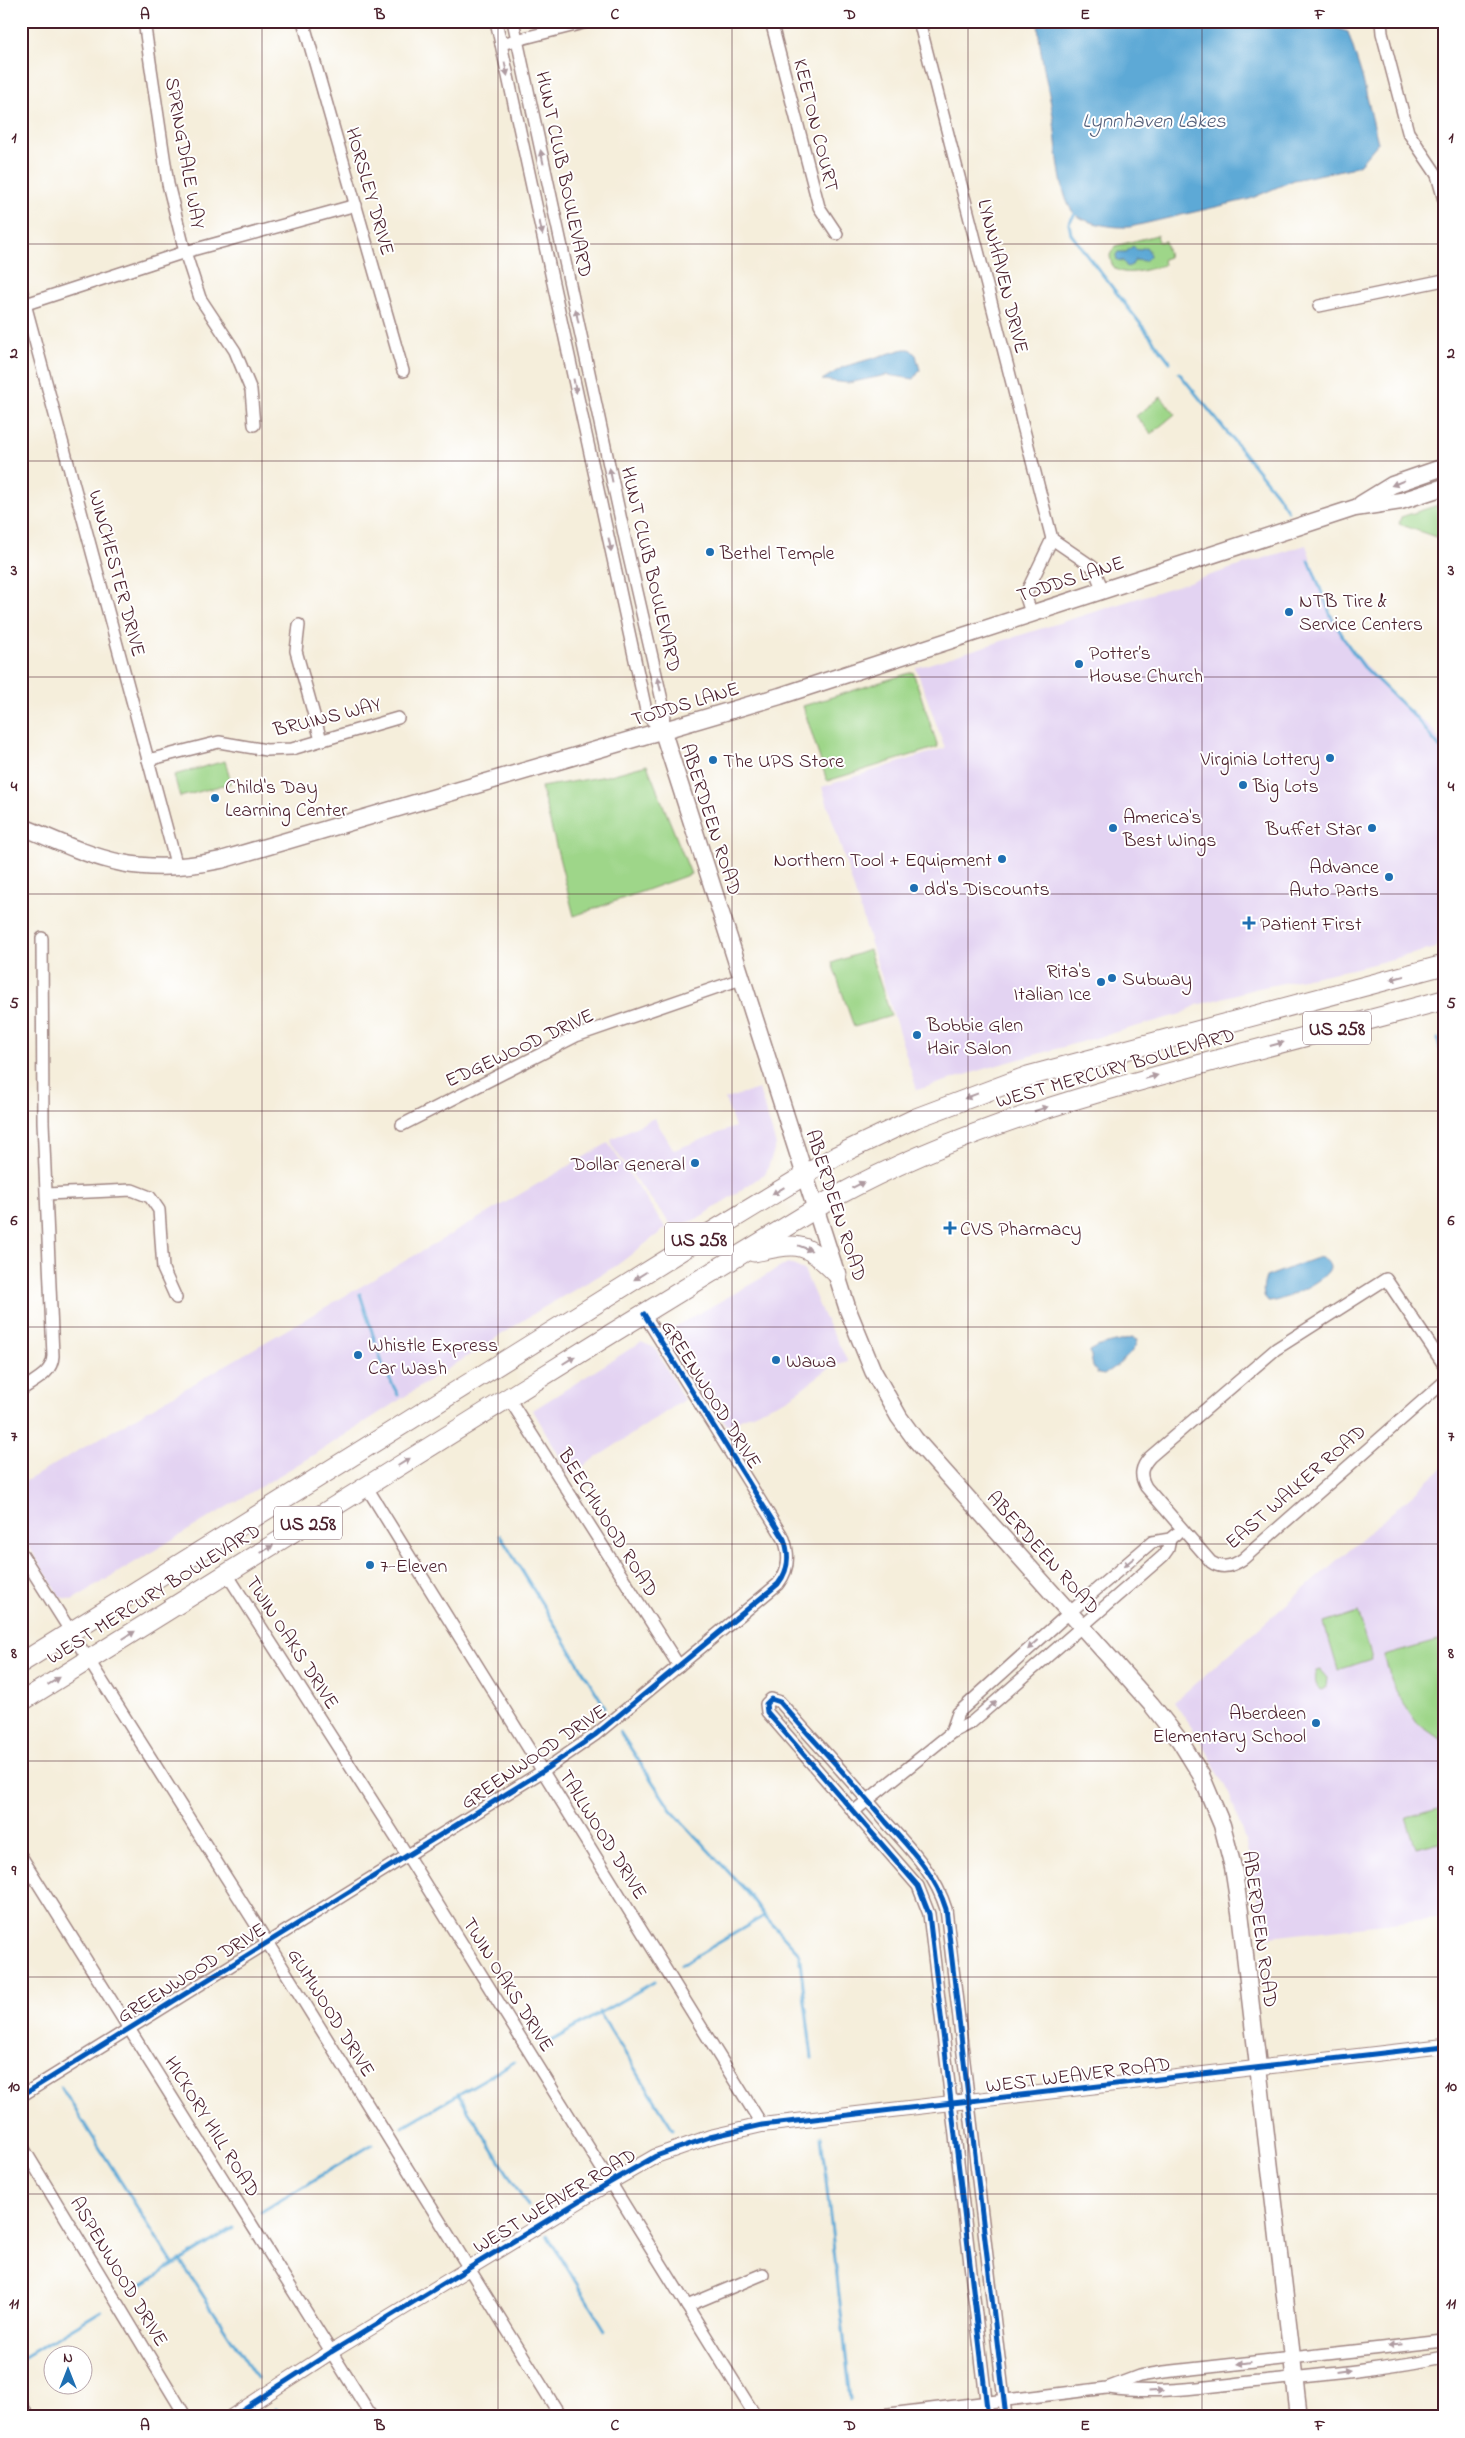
<svg xmlns="http://www.w3.org/2000/svg" width="1465" height="2438" viewBox="0 0 1465 2438" font-family="'Indie Flower',sans-serif">
  <style>
    .built { fill: #e3d3f2 }
    .green { fill: #9ed689; stroke: #747a5a }
    .water { fill: #5da9d6; stroke: #546480 }
    .lines { fill: none; stroke-linecap: round; stroke-linejoin: round }
    .stream { stroke: #5da9d6; stroke-width: 3 }
    .minor-casing { stroke: #a08683; stroke-width: 14 }
    .tertiary-casing { stroke: #a08683; stroke-width: 16 }
    .secondary-casing { stroke: #a08683; stroke-width: 19 }
    .trunk-casing { stroke: #a08683; stroke-width: 21 }
    .minor { stroke: #fff; stroke-width: 11 }
    .tertiary { stroke: #fff; stroke-width: 14 }
    .secondary { stroke: #fff; stroke-width: 16 }
    .trunk { stroke: #fff; stroke-width: 19 }
    .cycleway-casing { stroke: #fff; stroke-width: 8 }
    .cycleway { stroke: #0057b8; stroke-width: 5 }
    .oneway { fill: #ae9aa0 }
    .grid { fill: none; stroke: #4a1f2b; stroke-width: 1; stroke-opacity: 0.55 }
    .poi-dot { fill: #1f6fb2; stroke: #fff; stroke-width: 2 }
    .labels { text-anchor: middle; stroke-width: 4; stroke-linejoin: round; paint-order: stroke }
    .shield { fill: #fff; stroke: #80626b; stroke-width: 1 }
    .shield-label { font-size: 19px; font-weight: bold; fill: #4a1f2b }
    .street-label { font-size: 20px; fill: #4a1f2b; stroke: #fff }
    .poi-label { font-size: 20px; fill: #4a1f2b; stroke: #fff; text-anchor: start }
    .water-label { font-size: 21px; font-style: italic; fill: #535d78; stroke: #fff }
    .neatline { fill: none; stroke: #4a1f2b; stroke-width: 2 }
    .grid-label { font-size: 16px; text-anchor: middle; font-weight: bold; fill: #4a1f2b }
  </style>
  <rect width="100%" height="100%" fill="#fff"/>
  <filter id="ink" filterUnits="userSpaceOnUse"><feTurbulence type="fractalNoise" baseFrequency=".02" numOctaves="2"/><feDisplacementMap in="SourceGraphic" scale="10" xChannelSelector="R" yChannelSelector="G"/><feConvolveMatrix kernelMatrix="1 2 1 2 8 2 1 2 1" color-interpolation-filters="sRGB"/></filter>
  <filter id="wash" filterUnits="userSpaceOnUse"><feTurbulence type="fractalNoise" baseFrequency=".0096" numOctaves="4" result="noise"/><feDisplacementMap in="SourceGraphic" scale="20" xChannelSelector="R" yChannelSelector="G"/><feGaussianBlur stdDeviation="1.12" result="paint"/><feColorMatrix in="noise" values="0 0 0 0 0 0 0 0 0 0 0 0 0 0 0 0 0 1.4 0 .05"/><feComposite in="paint" operator="in"/></filter>
  <g filter="url(#wash)">
    <rect width="100%" height="100%" fill="#f5eedb"/>
    <g class="built">
      <polygon points="1306,545 1328,607 1351,648 1393,696 1433,729 1444,749 1444,919 1436,948 1361,967 1254,989 1197,1005 1181,1014 998,1065 917,1090 822,787 945,748 916,668"/>
      <polygon points="759,1089 776,1145 766,1173 701,1217 674,1228 639,1184 612,1146 611,1139 654,1118 674,1150 735,1127 725,1099"/>
      <polygon points="608,1143 666,1228 616,1266 541,1309 320,1451 72,1600 60,1597 21,1533 21,1484"/>
      <polygon points="788,1263 804,1270 824,1317 848,1361 832,1366 789,1398 727,1425 711,1403 671,1329"/>
      <polygon points="641,1342 655,1348 684,1400 570,1475 533,1410"/>
      <polygon points="1444,1467 1444,1917 1262,1938 1255,1882 1245,1840 1231,1798 1203,1744 1174,1702"/>
    </g>
    <g class="green">
      <path d="M1157 235 1159 242 1165 241 1169 257 1163 259 1164 265C1147 269 1111 284 1110 255L1115 246Z"/>
      <polygon points="1161,397 1175,414 1151,434 1136,416"/>
      <polygon points="1444,503 1444,540 1399,524 1401,517"/>
      <polygon points="913,672 938,747 827,781 803,706"/>
      <polygon points="225,761 231,783 180,797 174,775"/>
      <polygon points="647,765 691,874 574,916 541,787 607,776"/>
      <polygon points="869,950 891,1016 854,1027 832,963"/>
      <polygon points="1358,1612 1372,1659 1338,1670 1324,1623"/>
      <polygon points="1444,1639 1444,1742 1417,1723 1395,1691 1384,1656"/>
      <path d="M1320 1670 1327 1678 1326 1687 1322 1690C1313 1686 1316 1678 1316 1671Z"/>
      <polygon points="1443,1807 1444,1841 1416,1848 1406,1817"/>
    </g>
    <g class="water">
      <path d="M1038 21H1324L1327 25 1348 32 1362 76 1378 143 1360 164 1351 168 1294 180 1250 199 1130 227C1115 228 1082 224 1072 211 1058 191 1057 141 1053 116 1048 85 1039 53 1038 21Z"/>
      <polygon points="1133,246 1137,250 1146,247 1149,251 1150,256 1145,261 1135,260 1132,265 1127,267 1123,261 1117,260 1116,255 1118,252 1126,252"/>
      <polygon points="904,349 910,349 916,355 920,370 914,379 887,375 848,383 822,380 843,367"/>
      <path d="M1319 1257C1324 1259 1329 1261 1330 1267 1330 1279 1279 1303 1268 1302 1261 1294 1263 1286 1266 1277Z"/>
      <path d="M1132 1338 1137 1340C1135 1354 1115 1367 1104 1375L1098 1374 1093 1367 1090 1351 1099 1346Z"/>
    </g>
    <g class="lines">
      <g class="stream">
        <polyline points="1075,214 1069,223 1071,234 1170,362"/>
        <polyline points="1179,373 1276,493 1288,511"/>
        <polyline points="1309,560 1331,616 1348,645 1364,667 1416,718 1444,753"/>
        <polyline points="1442,939 1444,928"/>
        <polyline points="1438,1039 1444,1067"/>
        <polyline points="360,1294 383,1366 398,1395"/>
        <polyline points="500,1535 605,1707"/>
        <polyline points="620,1732 671,1810 748,1893 764,1915 799,1953 812,2058"/>
        <polyline points="681,1965 764,1916"/>
        <polyline points="599,2012 673,2129"/>
        <polyline points="541,2047 654,1982"/>
        <polyline points="61,2087 173,2264"/>
        <polyline points="458,2094 528,2206"/>
        <polyline points="402,2127 514,2062"/>
        <polyline points="821,2136 851,2400"/>
        <polyline points="261,2212 373,2144"/>
        <polyline points="547,2235 605,2330"/>
        <polyline points="180,2260 257,2378"/>
        <polyline points="129,2293 233,2228"/>
        <polyline points="21,2359 101,2311"/>
        <polyline points="276,2409 281,2417"/>
      </g>
    </g>
  </g>
  <g filter="url(#ink)">
    <g class="lines">
      <defs>
        <g id="minor">
          <polyline points="144,21 168,184 185,252 200,298 235,351 251,390 254,425"/>
          <polyline points="303,21 403,371"/>
          <polyline points="496,21 647,715 663,732"/>
          <polyline points="513,21 627,548 664,709 663,732"/>
          <polyline points="771,21 819,207 837,234"/>
          <polyline points="919,21 1052,539 1093,567 1103,590"/>
          <polyline points="1381,21 1382,33 1408,132 1437,175 1444,200"/>
          <polyline points="501,44 591,21"/>
          <polyline points="21,289 177,867"/>
          <polyline points="26,304 185,252 356,205"/>
          <polyline points="1319,306 1444,280"/>
          <polyline points="1031,613 1026,597 1028,589 1052,539"/>
          <polyline points="299,625 296,651 321,740"/>
          <polyline points="148,760 219,742 266,750 292,749 398,718"/>
          <polyline points="402,1125 576,1036 741,979"/>
          <polyline points="47,1194 132,1190 150,1197 159,1210 163,1269 176,1298"/>
          <path d="M1444 1365 1386 1279 1276 1349 1150 1457C1141 1467 1139 1475 1146 1487L1211 1562C1222 1570 1233 1566 1243 1559L1444 1382"/>
          <path d="M21 1390C35 1380 52 1374 53 1356L43 1122 42 938"/>
          <polyline points="508,1397 679,1666"/>
          <polyline points="366,1486 762,2125"/>
          <polyline points="21,1553 267,1942 561,2417"/>
          <polyline points="227,1574 407,1855 756,2417"/>
          <polyline points="951,1733 958,1713 1069,1613 1152,1542 1170,1539 1176,1534"/>
          <polyline points="853,1812 951,1733 972,1722 1163,1556 1168,1549 1170,1539"/>
          <polyline points="21,1856 372,2417"/>
          <path d="M21 2096 543 1771 595 1735 778 1584C789 1570 790 1556 784 1539L644 1314"/>
          <polyline points="21,2144 186,2417"/>
          <polyline points="687,2306 763,2274"/>
          <path d="M1109 2388C1160 2395 1210 2386 1261 2381 1320 2375 1387 2369 1444 2357"/>
          <polyline points="21,2404 29,2417"/>
          <polyline points="864,2417 1107,2388 1139,2376 1164,2372 1444,2341"/>
          <path d="M988 2417 929 1914 918 1886 767 1712 766 1704 771 1699 780 1702C815 1742 852 1781 886 1822 910 1849 935 1873 946 1909L1006 2417"/>
        </g>
        <polyline id="tertiary" points="231,2417 331,2352 609,2183 656,2156 710,2137 762,2125 1444,2046"/>
        <g id="secondary">
          <polyline points="1361,504 1392,485 1444,467"/>
          <polyline points="663,732 848,1310 873,1371 899,1417 915,1439 1151,1704 1180,1741 1201,1775 1222,1825 1233,1867 1240,1912 1299,2417"/>
          <path d="M21 826C98 859 135 878 221 860L780 696 1355 508 1401 501 1444 487"/>
        </g>
        <g id="trunk">
          <path d="M754 1252C800 1243 803 1240 837 1274"/>
          <polyline points="21,1663 695,1242 836,1156 916,1118 1028,1076 1444,965"/>
          <path d="M21 1702 601 1340 833 1198C961 1128 1092 1093 1232 1056 1302 1038 1373 1019 1444 1000"/>
        </g>
      </defs>
      <use href="#minor" class="minor-casing"/>
      <use href="#tertiary" class="tertiary-casing"/>
      <use href="#secondary" class="secondary-casing"/>
      <use href="#trunk" class="trunk-casing"/>
      <use href="#minor" class="minor"/>
      <use href="#tertiary" class="tertiary"/>
      <use href="#secondary" class="secondary"/>
      <use href="#trunk" class="trunk"/>
      <defs>
        <g id="cycleway">
          <path d="M21 2096 543 1771 595 1735 778 1584C789 1570 790 1556 784 1539L644 1314"/>
          <polyline points="231,2417 331,2352 609,2183 656,2156 710,2137 762,2125 1444,2046"/>
          <path d="M988 2417 929 1914 918 1886 767 1712 766 1704 771 1699 780 1702C815 1742 852 1781 886 1822 910 1849 935 1873 946 1909L1006 2417"/>
        </g>
      </defs>
      <use href="#cycleway" class="cycleway-casing"/>
      <use href="#cycleway" class="cycleway"/>
    </g>
    <defs><path id="oneway-solid" d="M-6-.8H1V-3.2L6.5 0L1 3.2V.8H-6Z" transform="scale(1.25)"/></defs>
    <g class="oneway">
      <use href="#oneway-solid" transform="translate(506 69) rotate(78)"/>
      <use href="#oneway-solid" transform="translate(542 157) rotate(-102)"/>
      <use href="#oneway-solid" transform="translate(541 228) rotate(78)"/>
      <use href="#oneway-solid" transform="translate(577 316) rotate(-102)"/>
      <use href="#oneway-solid" transform="translate(575 386) rotate(78)"/>
      <use href="#oneway-solid" transform="translate(611 475) rotate(-102)"/>
      <use href="#oneway-solid" transform="translate(1398 483) rotate(158)"/>
      <use href="#oneway-solid" transform="translate(610 545) rotate(78)"/>
      <use href="#oneway-solid" transform="translate(659 684) rotate(-103)"/>
      <use href="#oneway-solid" transform="translate(1397 978) rotate(165)"/>
      <use href="#oneway-solid" transform="translate(1277 1044) rotate(-15)"/>
      <use href="#oneway-solid" transform="translate(1151 1077) rotate(-15)"/>
      <use href="#oneway-solid" transform="translate(971 1096) rotate(159)"/>
      <use href="#oneway-solid" transform="translate(1041 1109) rotate(-18)"/>
      <use href="#oneway-solid" transform="translate(858 1185) rotate(-27)"/>
      <use href="#oneway-solid" transform="translate(778 1191) rotate(149)"/>
      <use href="#oneway-solid" transform="translate(805 1248) rotate(21)"/>
      <use href="#oneway-solid" transform="translate(640 1276) rotate(148)"/>
      <use href="#oneway-solid" transform="translate(569 1360) rotate(-32)"/>
      <use href="#oneway-solid" transform="translate(404 1462) rotate(-32)"/>
      <use href="#oneway-solid" transform="translate(267 1549) rotate(-32)"/>
      <use href="#oneway-solid" transform="translate(1129 1562) rotate(140)"/>
      <use href="#oneway-solid" transform="translate(129 1635) rotate(-32)"/>
      <use href="#oneway-solid" transform="translate(1033 1645) rotate(138)"/>
      <use href="#oneway-solid" transform="translate(54 1681) rotate(-32)"/>
      <use href="#oneway-solid" transform="translate(991 1706) rotate(-40)"/>
      <use href="#oneway-solid" transform="translate(1395 2345) rotate(174)"/>
      <use href="#oneway-solid" transform="translate(1244 2363) rotate(173)"/>
      <use href="#oneway-solid" transform="translate(1343 2371) rotate(-7)"/>
      <use href="#oneway-solid" transform="translate(1156 2391) rotate(-4)"/>
    </g>
  </g>
  <path class="grid" d="M262 21V2417M498 21V2417M732 21V2417M968 21V2417M1202 21V2417M21 244H1444M21 461H1444M21 677H1444M21 894H1444M21 1111H1444M21 1327H1444M21 1544H1444M21 1761H1444M21 1977H1444M21 2194H1444"/>
  <g class="poi-dot">
    <circle cx="710" cy="552" r="5"/>
    <circle cx="1289" cy="612" r="5"/>
    <circle cx="1079" cy="664" r="5"/>
    <circle cx="1330" cy="758" r="5"/>
    <circle cx="713" cy="760" r="5"/>
    <circle cx="1243" cy="785" r="5"/>
    <circle cx="215" cy="798" r="5"/>
    <circle cx="1113" cy="828" r="5"/>
    <circle cx="1372" cy="828" r="5"/>
    <circle cx="1002" cy="859" r="5"/>
    <circle cx="1389" cy="877" r="5"/>
    <circle cx="914" cy="888" r="5"/>
    <path d="M1246.5 915.5h5v5h5v5h-5v5h-5v-5h-5v-5h5z"/>
    <circle cx="1112" cy="978" r="5"/>
    <circle cx="1101" cy="982" r="5"/>
    <circle cx="917" cy="1035" r="5"/>
    <circle cx="695" cy="1163" r="5"/>
    <path d="M947.5 1220.5h5v5h5v5h-5v5h-5v-5h-5v-5h5z"/>
    <circle cx="358" cy="1355" r="5"/>
    <circle cx="776" cy="1360" r="5"/>
    <circle cx="370" cy="1565" r="5"/>
    <circle cx="1316" cy="1723" r="5"/>
  </g>
  <g class="labels">
    <g class="shield">
      <rect x="1303" y="1011.5" width="68" height="33" rx="4"/>
      <rect x="665" y="1222.5" width="68" height="33" rx="4"/>
      <rect x="274" y="1506.5" width="68" height="33" rx="4"/>
    </g>
    <g class="shield-label">
      <text x="1337" y="1035">US 258</text>
      <text x="699" y="1246">US 258</text>
      <text x="308" y="1530">US 258</text>
    </g>
    <g class="street-label">
      <text transform="translate(817 125) rotate(76)" y="7">KEETON COURT</text>
      <text transform="translate(186 153) rotate(80)" y="7">SPRINGDALE WAY</text>
      <text transform="translate(565 174) rotate(78)" y="7">HUNT CLUB BOULEVARD</text>
      <text transform="translate(371 191) rotate(74)" y="7">HORSLEY DRIVE</text>
      <text transform="translate(1004 276) rotate(76)" y="7">LYNNHAVEN DRIVE</text>
      <text transform="translate(652 569) rotate(77)" y="7">HUNT CLUB BOULEVARD</text>
      <text transform="translate(118 573) rotate(75)" y="7">WINCHESTER DRIVE</text>
      <text transform="translate(1070 578) rotate(-18)" y="7">TODDS LANE</text>
      <text transform="translate(685 703) rotate(-17)" y="7">TODDS LANE</text>
      <text transform="translate(327 716) rotate(-14)" y="7">BRUINS WAY</text>
      <text transform="translate(712 819) rotate(72)" y="7">ABERDEEN ROAD</text>
      <text transform="translate(519 1047) rotate(-25)" y="7">EDGEWOOD DRIVE</text>
      <text transform="translate(1115 1067) rotate(-16)" y="7">WEST MERCURY BOULEVARD</text>
      <text transform="translate(837 1205) rotate(72)" y="7">ABERDEEN ROAD</text>
      <text transform="translate(712 1394) rotate(58)" y="7">GREENWOOD DRIVE</text>
      <text transform="translate(1295 1486) rotate(-41)" y="7">EAST WALKER ROAD</text>
      <text transform="translate(609 1522) rotate(58)" y="7">BEECHWOOD ROAD</text>
      <text transform="translate(1044 1552) rotate(48)" y="7">ABERDEEN ROAD</text>
      <text transform="translate(153 1593) rotate(-32)" y="7">WEST MERCURY BOULEVARD</text>
      <text transform="translate(293 1642) rotate(57)" y="7">TWIN OAKS DRIVE</text>
      <text transform="translate(533 1756) rotate(-34)" y="7">GREENWOOD DRIVE</text>
      <text transform="translate(604 1834) rotate(58)" y="7">TALLWOOD DRIVE</text>
      <text transform="translate(1261 1929) rotate(82)" y="7">ABERDEEN ROAD</text>
      <text transform="translate(191 1972) rotate(-32)" y="7">GREENWOOD DRIVE</text>
      <text transform="translate(509 1984) rotate(58)" y="7">TWIN OAKS DRIVE</text>
      <text transform="translate(332 2012) rotate(58)" y="7">GUMWOOD DRIVE</text>
      <text transform="translate(1078 2074) rotate(-7)" y="7">WEST WEAVER ROAD</text>
      <text transform="translate(213 2126) rotate(58)" y="7">HICKORY HILL ROAD</text>
      <text transform="translate(554 2200) rotate(-31)" y="7">WEST WEAVER ROAD</text>
      <text transform="translate(120 2271) rotate(59)" y="7">ASPENWOOD DRIVE</text>
    </g>
    <g class="poi-label">
      <text x="720" y="559">Bethel Temple</text>
      <text x="1299" y="607">NTB Tire &amp;<tspan x="1299" dy="23">Service Centers</tspan></text>
      <text x="1089" y="659">Potter’s<tspan x="1089" dy="23">House Church</tspan></text>
      <text x="1320" y="765" text-anchor="end">Virginia Lottery</text>
      <text x="723" y="767">The UPS Store</text>
      <text x="1253" y="792">Big Lots</text>
      <text x="225" y="793">Child's Day<tspan x="225" dy="23">Learning Center</tspan></text>
      <text x="1123" y="823">America's<tspan x="1123" dy="23">Best Wings</tspan></text>
      <text x="1362" y="835" text-anchor="end">Buffet Star</text>
      <text x="992" y="866" text-anchor="end">Northern Tool + Equipment</text>
      <text x="1379" y="873" text-anchor="end">Advance<tspan x="1379" dy="23">Auto Parts</tspan></text>
      <text x="924" y="895">dd's Discounts</text>
      <text x="1260" y="930">Patient First</text>
      <text x="1091" y="977" text-anchor="end">Rita's<tspan x="1091" dy="23">Italian Ice</tspan></text>
      <text x="1122" y="985">Subway</text>
      <text x="927" y="1031">Bobbie Glen<tspan x="927" dy="23">Hair Salon</tspan></text>
      <text x="685" y="1170" text-anchor="end">Dollar General</text>
      <text x="960" y="1235">CVS Pharmacy</text>
      <text x="368" y="1351">Whistle Express<tspan x="368" dy="23">Car Wash</tspan></text>
      <text x="786" y="1367">Wawa</text>
      <text x="380" y="1572">7-Eleven</text>
      <text x="1306" y="1719" text-anchor="end">Aberdeen<tspan x="1306" dy="23">Elementary School</tspan></text>
    </g>
    <g class="water-label">
      <text x="1154" y="127">Lynnhaven Lakes</text>
    </g>
  </g>
  <rect width="1465" height="2438" fill="none" stroke="#fff" stroke-width="55"/>
  <g transform="translate(68 2370)"><circle r="24" fill="#ffffff" stroke="#b7a5aa"/>
  <path d="M0-4L9 19L0 12L-9 19Z" fill="#1f6fb2"/>
  <text y="-8" font-size="14" font-weight="bold" text-anchor="middle" fill="#4a1f2b">N</text>
  </g>
  <rect x="28" y="28" width="1410" height="2382" class="neatline"/>
  <g class="grid-label">
    <text x="145" y="19">A</text>
    <text x="380" y="19">B</text>
    <text x="615" y="19">C</text>
    <text x="850" y="19">D</text>
    <text x="1085" y="19">E</text>
    <text x="1320" y="19">F</text>
    <text x="14" y="142">1</text>
    <text x="1451" y="142">1</text>
    <text x="14" y="358">2</text>
    <text x="1451" y="358">2</text>
    <text x="14" y="575">3</text>
    <text x="1451" y="575">3</text>
    <text x="14" y="791">4</text>
    <text x="1451" y="791">4</text>
    <text x="14" y="1008">5</text>
    <text x="1451" y="1008">5</text>
    <text x="14" y="1225">6</text>
    <text x="1451" y="1225">6</text>
    <text x="14" y="1441">7</text>
    <text x="1451" y="1441">7</text>
    <text x="14" y="1658">8</text>
    <text x="1451" y="1658">8</text>
    <text x="14" y="1875">9</text>
    <text x="1451" y="1875">9</text>
    <text x="14" y="2091">10</text>
    <text x="1451" y="2091">10</text>
    <text x="14" y="2308">11</text>
    <text x="1451" y="2308">11</text>
    <text x="145" y="2430">A</text>
    <text x="380" y="2430">B</text>
    <text x="615" y="2430">C</text>
    <text x="850" y="2430">D</text>
    <text x="1085" y="2430">E</text>
    <text x="1320" y="2430">F</text>
  </g>
</svg>
